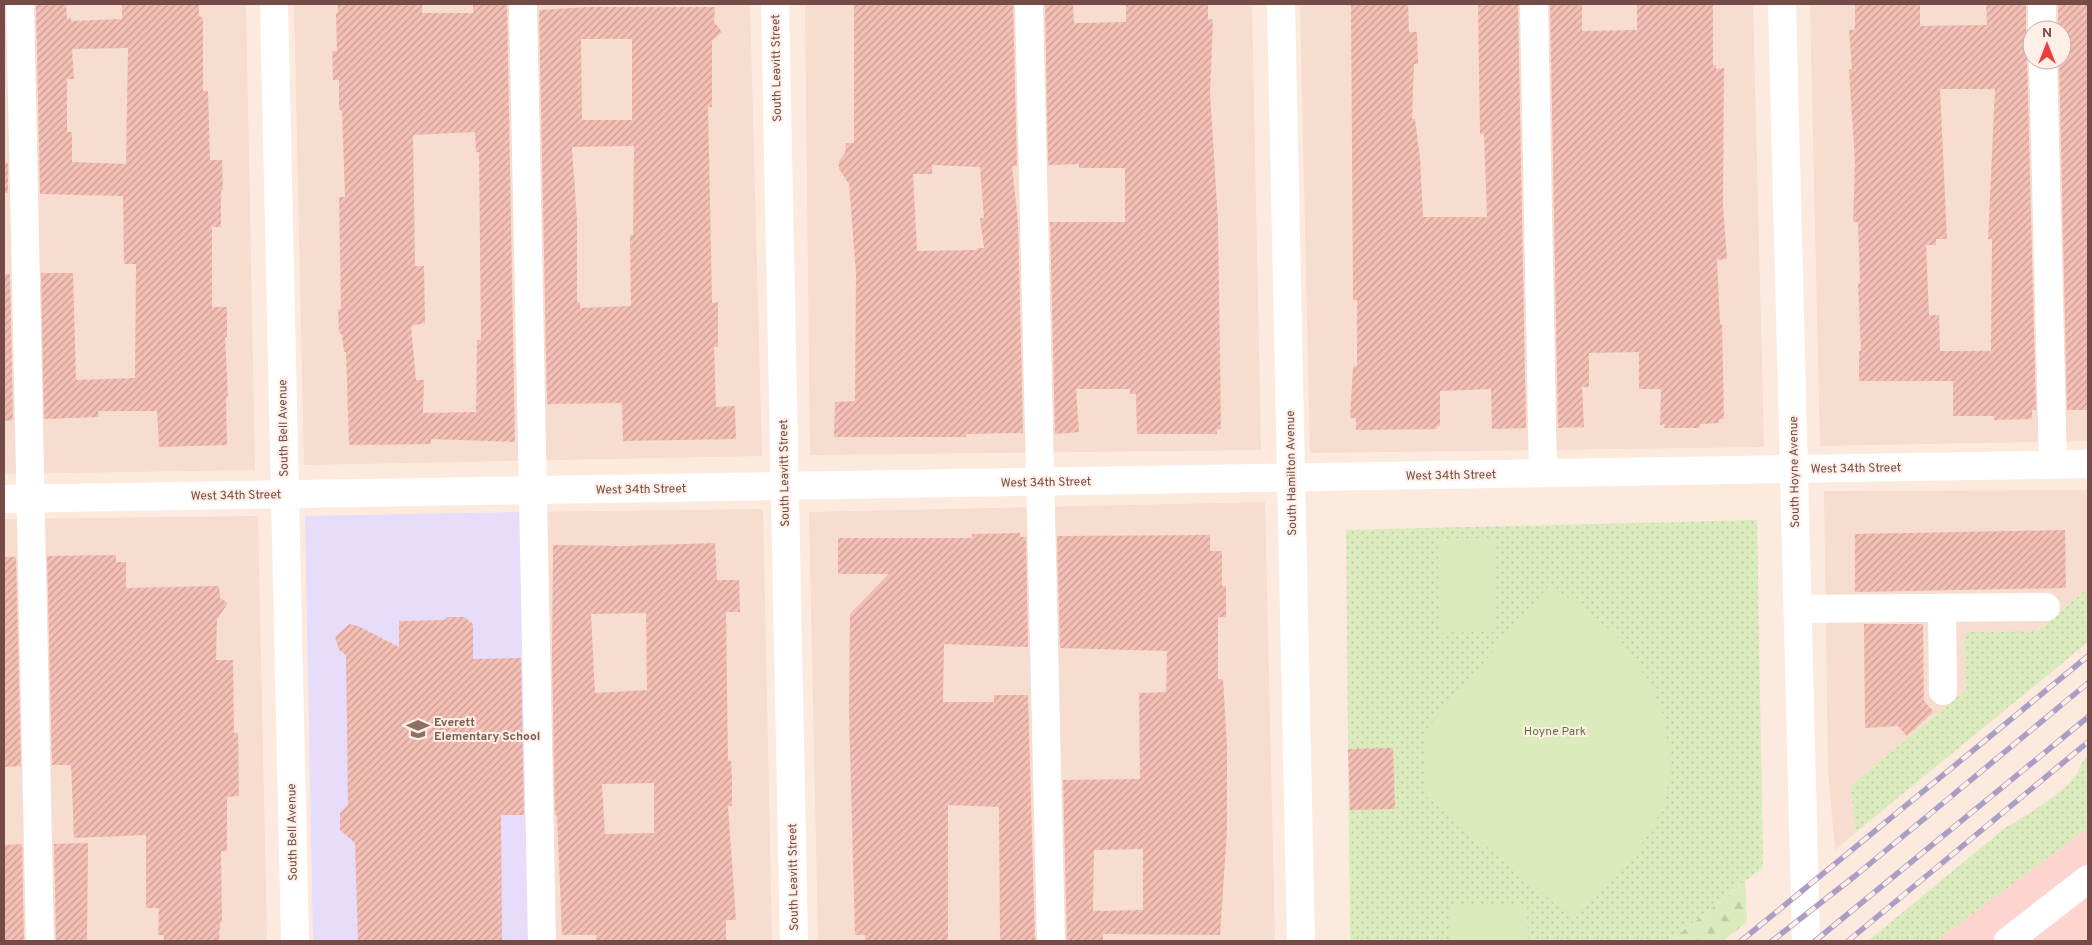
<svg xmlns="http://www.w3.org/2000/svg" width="2092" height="945" viewBox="0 0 2092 945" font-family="Overpass,sans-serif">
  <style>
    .residential { fill: #f7dcd0; fill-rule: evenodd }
    .commercial { fill: #fed4d1 }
    .education { fill: #e7dcf9 }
    .grass { fill: url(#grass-dots) }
    .forest { fill: url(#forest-firs) }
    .garden { fill: #dbebbd }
    .building { fill: url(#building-hatch); fill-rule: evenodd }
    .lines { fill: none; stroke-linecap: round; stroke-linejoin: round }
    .minor { stroke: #fff; stroke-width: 28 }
    .rail-casing { stroke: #aa9ec6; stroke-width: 5.5 }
    .rail { stroke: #ffefe6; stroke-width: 4; stroke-dasharray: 11; stroke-linecap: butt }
    .labels { text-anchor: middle; stroke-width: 4; stroke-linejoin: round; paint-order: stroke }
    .street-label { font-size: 12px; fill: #744b46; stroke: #ffefe6 }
    .education-label { font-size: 12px; font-weight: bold; fill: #785e54; stroke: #ffefe6; text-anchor: start }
    .park-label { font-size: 12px; fill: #5a753b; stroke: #ffefe6 }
  </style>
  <defs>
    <pattern id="grass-dots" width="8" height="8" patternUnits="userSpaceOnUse" patternTransform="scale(1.25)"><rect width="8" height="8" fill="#dbebbd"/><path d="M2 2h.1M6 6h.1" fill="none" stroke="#bfcba4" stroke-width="1.8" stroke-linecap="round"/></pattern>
    <pattern id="forest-firs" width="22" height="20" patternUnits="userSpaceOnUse" patternTransform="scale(1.25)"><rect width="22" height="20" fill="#dbebbd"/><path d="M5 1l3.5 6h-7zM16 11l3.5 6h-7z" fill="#bfcba4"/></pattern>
    <pattern id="building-hatch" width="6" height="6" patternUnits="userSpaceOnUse" patternTransform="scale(1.25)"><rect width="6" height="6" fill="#f4bfb5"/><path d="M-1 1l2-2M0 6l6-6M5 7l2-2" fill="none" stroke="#ca9d95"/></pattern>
  </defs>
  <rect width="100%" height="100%" fill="#fdeade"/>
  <g class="residential">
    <polygon points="4,4 246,4 255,470 4,474"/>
    <polygon points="294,4 750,4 762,456 304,465"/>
    <polygon points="805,4 1252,4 1261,450 810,455"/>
    <polygon points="1300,4 1753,4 1764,447 1310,453"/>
    <path d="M1810 4H2088V441L1820 446ZM2032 30H2062V60H2032Z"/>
    <polygon points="2088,490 2088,588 1851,785 1855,833 1835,850 1828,769 1824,491"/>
    <polygon points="1265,502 1275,941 818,941 809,512"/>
    <polygon points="763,509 772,941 531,941 522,512"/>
    <polygon points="258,516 267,941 4,941 4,519"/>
  </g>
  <polygon class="commercial" points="2088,828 2088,941 1936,941"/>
  <polygon class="education" points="522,512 531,941 313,941 305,516"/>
  <g class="grass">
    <polygon points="1757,520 1763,867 1670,941 1350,941 1346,530"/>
    <polygon points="2088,588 2088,642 1855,833 1851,785 1966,690 1964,637 1970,632 2037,631"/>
    <path d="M2088 756V828L1936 941H1868L2006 827C2029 814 2055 798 2073 779 2080 771 2079 764 2088 756Z"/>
  </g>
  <polygon class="forest" points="1745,882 1747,922 1723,941 1670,941"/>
  <g class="garden">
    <polygon points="1495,538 1496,631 1439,633 1438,539"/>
    <polygon points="1550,585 1613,632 1633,656 1651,687 1663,716 1671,760 1665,805 1632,860 1571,917 1427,797 1425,731"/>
    <polygon points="1449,905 1527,905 1528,941 1450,941"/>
  </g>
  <g class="building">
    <path d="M36 4H66L67 19 71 18V21L122 19V4H199V16L203 18V91H208L210 160H222L223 190H221V227H212V307H227V337H225L228 396 226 397 227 445 159 447 157 411H98L99 417 44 419 41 273H73L76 380 135 378 136 264H124L123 196 40 194ZM128 48 126 164 72 162V132H67V79H74L72 49Z"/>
    <path d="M338 4H422V13H473V4H507L515 442 431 439V444L349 445 346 352H344L342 335 339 332 338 309H341L339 197H345L342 111 339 109V80H333L332 51H337L336 13H338ZM475 132 476 152H479L481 340H477L476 412 423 413 424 380H416L411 326 425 323 424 266H415L413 135Z"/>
    <path d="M854 4H1013L1017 166H1012L1018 222 1023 433 966 434V437H834L835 402 855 401 856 273 849 184 839 169V161L845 153 846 143H854ZM932 165 980 167 984 218H980L984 248H977V250L917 251 913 174H932Z"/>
    <polygon points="1045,4 1073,4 1074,23 1126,22 1126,4 1208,4 1208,20 1213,19 1210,93 1218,221 1221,429 1217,429 1217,434 1137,434 1136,394 1130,394 1130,389 1076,389 1079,432 1055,434 1050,222 1125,222 1125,168 1079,168 1079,164 1048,165"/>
    <polygon points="1351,4 1408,4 1409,32 1417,32 1418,64 1414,64 1412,119 1415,119 1420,158 1423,217 1487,217 1484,134 1480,134 1478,4 1518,4 1526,428 1492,429 1491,389 1440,391 1440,426 1437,426 1437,429 1356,430 1356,418 1350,418 1353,367 1357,366 1357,300 1353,300"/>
    <polygon points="1550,4 1582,4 1582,31 1637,30 1637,4 1713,4 1713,65 1716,65 1716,69 1724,68 1723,206 1727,259 1717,260 1720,324 1722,324 1724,419 1719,419 1719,423 1700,424 1700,428 1664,428 1665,424 1660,425 1661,389 1639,389 1639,352 1589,353 1589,387 1582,387 1584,427 1558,428"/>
    <path d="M1855 4H1920V26L1987 25 1986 4H2026V30L2032 41V50L2027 60 2036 410H2032V419L1994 420V416H1953V381H1859V351H1861L1858 283H1860L1858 222H1853L1855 162 1849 70 1852 69 1849 30H1854L1855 27ZM1940 89H1995L1988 239H1992L1991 351H1940L1939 315H1929L1926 245H1936V239H1947Z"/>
    <polygon points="2058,4 2088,4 2088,410 2067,410 2059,60 2062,60 2062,30 2058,30"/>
    <path d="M588 7H715L714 22 722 32 712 41V107H708L712 299V303L718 302V347H714L716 407 735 406 736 439 623 441 622 403 547 404 539 10ZM581 39H632V120H582ZM634 146 633 235H630L631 306 580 308V302H577V220L572 147Z"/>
    <rect x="4" y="163" width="4" height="30"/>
    <polygon points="4,274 10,274 13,420 4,421"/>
    <polygon points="2065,530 2066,588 1855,592 1855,534"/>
    <polygon points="1020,533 1020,537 1026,537 1028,647 944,644 943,702 994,702 994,695 1028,695 1035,941 1000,941 999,807 948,805 948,941 865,941 865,935 855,935 849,712 850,614 889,574 838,574 838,538 972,538 972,534"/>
    <path d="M1210 535V551H1222V586H1226V617H1218V679H1223L1227 745V831L1220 935 1103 934V941H1067L1063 780 1140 779 1139 693 1166 692 1167 651 1060 648 1057 536ZM1143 849V910L1093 911 1094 850Z"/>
    <path d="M715 543 717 580H739L740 612H726L728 761H731L732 779V806H728L736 920H726V941H596V935H562L557 815H555L552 658 553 545 624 546ZM646 613 647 690 595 693 591 614ZM654 783V833L605 834 602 784Z"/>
    <polygon points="116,555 116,562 126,562 126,588 219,586 220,598 228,603 217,619 216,660 233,660 234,733 238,733 239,796 227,797 227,851 221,851 222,922 220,922 219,941 164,941 164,935 158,935 159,908 146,908 146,835 74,838 71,765 52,765 47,556"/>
    <polygon points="4,557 16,557 21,766 4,767"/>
    <polygon points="448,617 464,617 473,624 473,659 521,658 524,815 501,815 502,941 358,941 355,843 340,830 340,813 348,805 346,655 339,650 335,637 349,624 358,626 399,647 399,621 444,620"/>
    <polygon points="1864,624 1923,624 1924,701 1934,712 1907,736 1898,726 1865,728"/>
    <polygon points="1393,748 1395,809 1350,810 1348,749"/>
    <polygon points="88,843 87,941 56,941 54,844"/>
    <polygon points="22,844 24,941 4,941 4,845"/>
  </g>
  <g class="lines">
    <g class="minor">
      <polyline points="20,4 40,941"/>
      <polyline points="274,4 295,941"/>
      <polyline points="523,4 542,941"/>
      <polyline points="775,4 794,941"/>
      <polyline points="1029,4 1051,941"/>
      <polyline points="1281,4 1301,941"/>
      <polyline points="1534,4 1543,473"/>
      <polyline points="1782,4 1806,941"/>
      <polyline points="2042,4 2042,30"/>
      <polyline points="2043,60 2053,465"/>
      <polyline points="4,499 2088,464"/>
      <polyline points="1942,608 1943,691"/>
      <polyline points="1798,609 2046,607"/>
      <polyline points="2008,941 2088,879"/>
    </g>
    <defs>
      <g id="rail">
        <polyline points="1741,941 2088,656"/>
        <polyline points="1772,941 1855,876 2088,683"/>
        <polyline points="1815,941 2088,717"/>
        <polyline points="1848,941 2088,742"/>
      </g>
    </defs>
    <use href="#rail" class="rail-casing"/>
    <use href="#rail" class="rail"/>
  </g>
  <defs>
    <symbol id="school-bare" viewBox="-9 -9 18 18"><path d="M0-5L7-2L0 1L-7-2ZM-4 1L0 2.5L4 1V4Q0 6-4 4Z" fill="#8d6e63" stroke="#ffefe6" stroke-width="2.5" paint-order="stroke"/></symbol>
  </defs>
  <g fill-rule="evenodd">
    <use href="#school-bare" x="402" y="713" width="32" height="32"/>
  </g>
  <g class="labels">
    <g class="street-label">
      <text transform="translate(776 68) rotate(-91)" y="4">South Leavitt Street</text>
      <text transform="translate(283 428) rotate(-91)" y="4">South Bell Avenue</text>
      <text transform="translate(1856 468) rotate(-1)" y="4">West 34th Street</text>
      <text transform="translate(1794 472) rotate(-91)" y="4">South Hoyne Avenue</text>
      <text transform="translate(784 473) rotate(-91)" y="4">South Leavitt Street</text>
      <text transform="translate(1291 473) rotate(-91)" y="4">South Hamilton Avenue</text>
      <text transform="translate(1451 475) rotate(-1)" y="4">West 34th Street</text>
      <text transform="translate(1046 482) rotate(-1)" y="4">West 34th Street</text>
      <text transform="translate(641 489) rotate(-1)" y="4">West 34th Street</text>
      <text transform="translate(236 495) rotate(-1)" y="4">West 34th Street</text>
      <text transform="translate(292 832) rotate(-91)" y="4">South Bell Avenue</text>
      <text transform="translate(793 877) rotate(-91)" y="4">South Leavitt Street</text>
    </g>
    <g class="education-label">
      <text x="434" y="726">Everett<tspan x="434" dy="14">Elementary School</tspan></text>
    </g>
    <g class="park-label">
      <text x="1555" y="735">Hoyne Park</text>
    </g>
  </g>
  <rect width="2092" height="945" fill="none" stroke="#744b46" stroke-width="10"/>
  <g transform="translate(2047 45)"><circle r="24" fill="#ffefe6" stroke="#c7ada6"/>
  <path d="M0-4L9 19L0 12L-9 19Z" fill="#ee3c3f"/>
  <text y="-8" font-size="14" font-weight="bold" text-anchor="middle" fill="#744b46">N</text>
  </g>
</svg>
